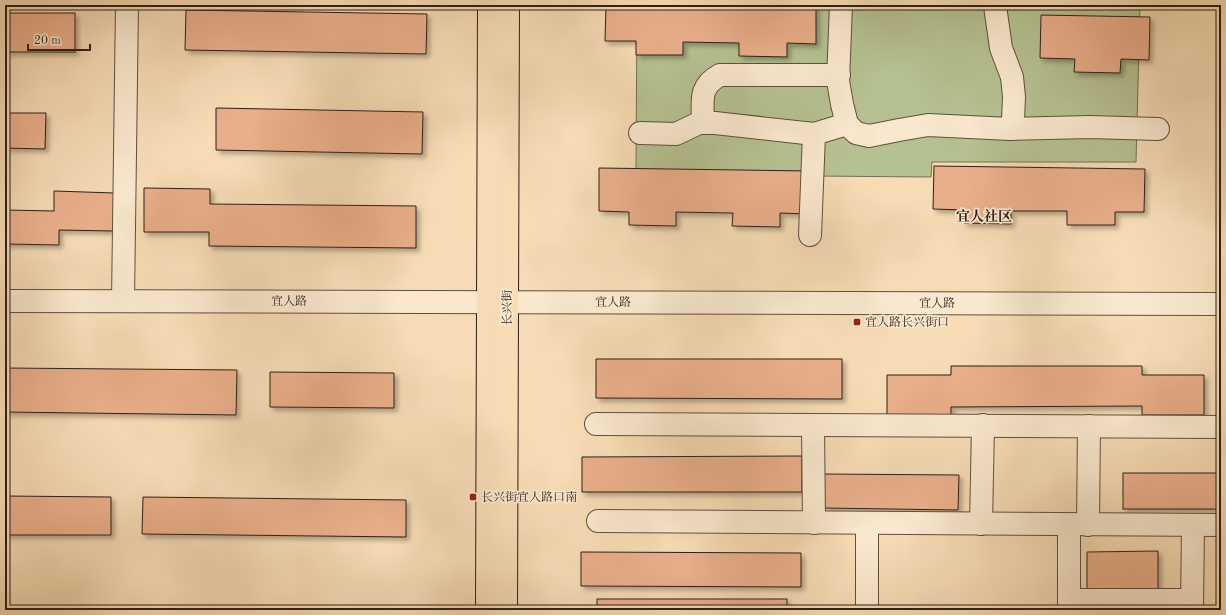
<svg xmlns="http://www.w3.org/2000/svg" width="1226" height="615" viewBox="0 0 1226 615" font-family="'Old Standard TT','Noto Serif SC',serif">
  <style>
    .green { fill: #b6c191; stroke: #727054 }
    .building { fill: #e9ae8b; stroke: #2f1f17; filter: url(#shadow) }
    .lines { fill: none; stroke-linecap: round; stroke-linejoin: round }
    .minor-casing { stroke: #614e3e; stroke-width: 24 }
    .major-casing { stroke: #2f1f17; stroke-width: 24 }
    .minor { stroke: #f9e8ce; stroke-width: 22 }
    .major { stroke: #f6dbb4; stroke-width: 22 }
    .poi-dot { fill: #8f2418; stroke: #f9e8ce; stroke-width: 1.5 }
    .labels { text-anchor: middle; stroke-width: 3.5; stroke-linejoin: round; paint-order: stroke }
    .street-label { font-size: 12px; fill: #2f1f17; stroke: #f9e8ce }
    .poi-label { font-size: 12px; fill: #2f1f17; stroke: #f9e8ce; text-anchor: start }
    .quarter-label { font-size: 14px; font-weight: bold; fill: #2f1f17; stroke: #f9e8ce }
  </style>
  <defs>
    <filter id="shadow"><feDropShadow dx="3.5" dy="3.5" stdDeviation="2" flood-color="#0004"/></filter>
  </defs>
  <rect width="100%" height="100%" fill="#f6dbb4"/>
  <filter id="stains"><feTurbulence type="fractalNoise" baseFrequency=".005" numOctaves="4"/><feColorMatrix values="0 0 0 0 .2 0 0 0 0 .09 0 0 0 0 .02 0 0 0 .5 -.17"/></filter>
  <radialGradient id="worn" r=".72"><stop offset=".6" stop-color="#630" stop-opacity="0"/><stop offset="1" stop-color="#630" stop-opacity=".3"/></radialGradient>
  <polygon class="green" points="637,5 1140,5 1136,162 932,162 931,177 813,176 636,169"/>
  <g class="building">
    <polygon points="606,5 816,5 816,44 787,43 787,57 739,56 739,43 683,42 683,55 636,55 636,41 605,41"/>
    <polygon points="186,10 427,14 426,54 185,50"/>
    <rect x="5" y="13" width="70" height="39"/>
    <polygon points="1041,15 1150,17 1149,60 1121,59 1120,73 1074,72 1075,59 1040,58"/>
    <polygon points="216,108 423,112 422,154 216,150"/>
    <polygon points="5,113 46,113 45,149 5,148"/>
    <polygon points="934,166 1145,169 1144,212 1115,212 1115,225 1067,225 1067,211 1011,211 1011,224 964,223 964,210 933,209"/>
    <polygon points="599,168 810,171 809,214 780,213 780,227 732,226 733,213 676,212 676,226 629,225 629,212 599,211"/>
    <polygon points="144,188 210,189 210,204 416,206 416,248 209,246 209,232 144,232"/>
    <polygon points="54,191 115,193 114,231 59,230 59,245 5,244 5,210 54,211"/>
    <polygon points="596,359 842,359 842,399 596,398"/>
    <polygon points="951,366 1142,366 1142,375 1204,375 1204,415 1142,415 1142,406 951,407 951,416 887,416 887,375 951,375"/>
    <polygon points="5,368 237,370 236,415 5,412"/>
    <polygon points="270,372 394,373 394,408 270,407"/>
    <polygon points="802,456 802,492 582,492 582,457"/>
    <rect x="1123" y="473" width="98" height="36"/>
    <polygon points="824,474 959,475 958,510 824,508"/>
    <polygon points="5,496 111,497 111,535 5,535"/>
    <polygon points="143,497 406,500 406,537 142,534"/>
    <polygon points="1158,551 1158,592 1087,592 1087,552"/>
    <polygon points="581,552 801,553 801,587 581,586"/>
    <rect x="597" y="599" width="190" height="11"/>
  </g>
  <g class="lines">
    <defs>
      <g id="minor">
        <path d="M703 123C703 101 698 87 720 75H839"/>
        <polyline points="847,124 856,133 869,136 899,130 928,125 1010,129 1013,120 1014,97 1012,77 1001,48 995,6"/>
        <polyline points="1010,129 1090,127 1158,129"/>
        <polyline points="640,133 676,134 699,123 715,123 814,134"/>
        <polyline points="810,235 814,134 847,124 842,104 838,81 841,5"/>
        <polyline points="5,301 1221,304"/>
        <polyline points="123,301 127,5"/>
        <polyline points="596,424 1221,427"/>
        <polyline points="813,425 814,523"/>
        <polyline points="598,521 1221,525"/>
        <polyline points="981,524 983,425"/>
        <polyline points="1069,525 1069,610"/>
        <polyline points="1088,525 1089,426"/>
        <polyline points="1069,600 1192,600"/>
        <polyline points="867,610 867,523"/>
        <polyline points="1192,610 1193,525"/>
      </g>
      <g id="major">
        <polyline points="487,610 489,5"/>
        <polyline points="506,610 508,5"/>
      </g>
    </defs>
    <use href="#minor" class="minor-casing"/>
    <use href="#major" class="major-casing"/>
    <use href="#minor" class="minor"/>
    <use href="#major" class="major"/>
  </g>
  <g class="poi-dot">
    <rect x="853" y="318" width="8" height="8" rx="2"/>
    <rect x="469" y="493" width="8" height="8" rx="2"/>
  </g>
  <g class="labels">
    <g class="street-label">
      <text x="289" y="305">宜人路</text>
      <text x="613" y="306">宜人路</text>
      <text x="937" y="307">宜人路</text>
      <text transform="translate(507 308) rotate(-90)" y="4">长兴街</text>
    </g>
    <g class="poi-label">
      <text x="865" y="326">宜人路长兴街口</text>
      <text x="481" y="501">长兴街宜人路口南</text>
    </g>
    <g class="quarter-label">
      <text x="984" y="221">宜人社区</text>
    </g>
  </g>
  <rect width="1226" height="615" fill="none" stroke="#f6dbb4" stroke-width="20"/>
  <rect x="6" y="6" width="1214" height="603" fill="none" stroke="#2f1f17" stroke-width="2"/>
  <rect x="10" y="10" width="1206" height="595" fill="none" stroke="#2f1f17"/>
  <path d="M28 44v6h62v-6" fill="none" stroke="#2f1f17" stroke-width="2"/>
  <text x="34" y="44" font-size="12" fill="#2f1f17" stroke="#f9e8ce" stroke-width="3" paint-order="stroke">20 m</text>
  <rect width="100%" height="100%" filter="url(#stains)"/>
  <rect width="100%" height="100%" fill="url(#worn)"/>
</svg>
